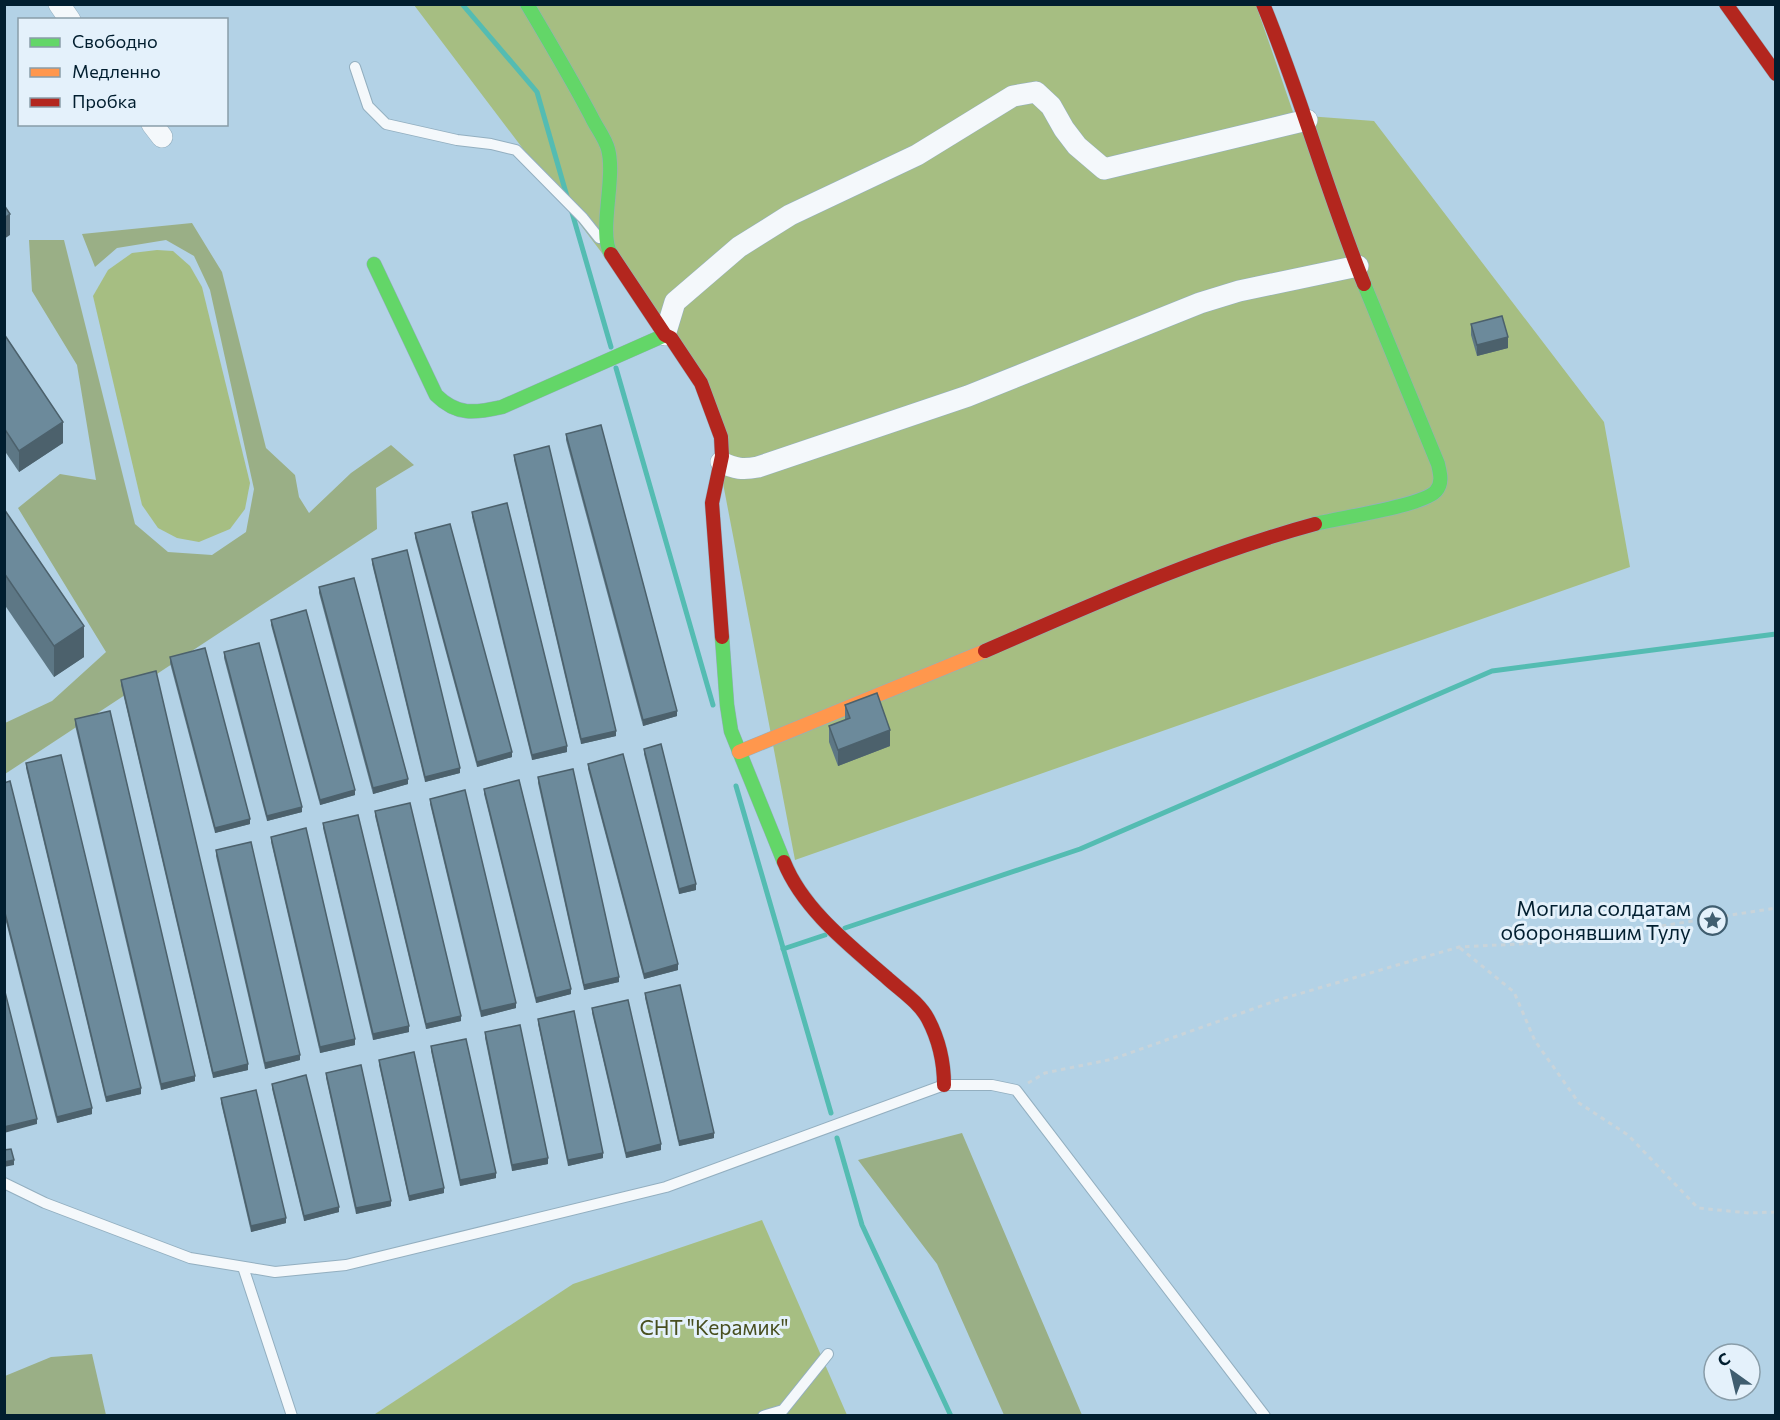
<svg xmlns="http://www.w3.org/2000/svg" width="1780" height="1420" viewBox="0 0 1780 1420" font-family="Commissioner,sans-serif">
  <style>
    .green { fill: #a6be82 }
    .forest { fill: #9aaf86 }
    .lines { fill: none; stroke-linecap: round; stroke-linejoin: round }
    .stream { stroke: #54bcb2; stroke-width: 5 }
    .lane-casing { stroke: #93afc0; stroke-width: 12 }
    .street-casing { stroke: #93afc0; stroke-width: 22 }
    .fast-casing { stroke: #93afc0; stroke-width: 15 }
    .slow-casing { stroke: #93afc0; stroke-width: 15 }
    .jam-casing { stroke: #93afc0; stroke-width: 15 }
    .path { stroke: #c9d4da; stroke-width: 3; stroke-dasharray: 4.5 4.5; stroke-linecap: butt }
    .lane { stroke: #f4f8fb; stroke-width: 10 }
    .street { stroke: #f4f8fb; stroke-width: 21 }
    .fast { stroke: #63d668; stroke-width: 14 }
    .slow { stroke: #ff974d; stroke-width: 14 }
    .jam { stroke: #b3261e; stroke-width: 14 }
    .wall { fill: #5d7785 }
    .shaded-wall { fill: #4c616c }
    .building { fill: #6c8a9b; stroke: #4c616c; stroke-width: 1.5 }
    .labels { text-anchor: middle; stroke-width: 6; stroke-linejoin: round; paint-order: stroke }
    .poi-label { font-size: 21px; fill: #011e2f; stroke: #e4f1fb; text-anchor: end }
    .park-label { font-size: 21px; fill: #484f1f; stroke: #e4f1fb }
  </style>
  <rect width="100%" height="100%" fill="#b3d2e6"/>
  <g class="green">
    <polygon points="414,5 1256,5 1294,115 1374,121 1604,422 1630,567 795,860 705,389"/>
    <polygon points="157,250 173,251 190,266 202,287 250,483 245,509 230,529 199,542 177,538 158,528 142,505 93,296 108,270 132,253"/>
    <polygon points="762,1220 847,1415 372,1416 573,1284"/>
  </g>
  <g class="forest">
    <polygon points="192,223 222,272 266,448 295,475 299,497 309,513 351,473 391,445 414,465 376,488 377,529 5,774 5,723 52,701 106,652 18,508 60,474 96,480 77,365 32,291 29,240 64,240 135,524 168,552 212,555 246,532 254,489 210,290 194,256 166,240 117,248 95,267 82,234"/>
    <polygon points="962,1133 1082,1415 1004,1415 937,1264 858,1160"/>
    <polygon points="92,1354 106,1415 5,1415 5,1376 51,1357"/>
  </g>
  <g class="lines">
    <g class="stream">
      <polyline points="462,4 537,92 568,200"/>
      <polyline points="571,209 611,347"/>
      <polyline points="616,368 713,705"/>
      <polyline points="736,786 831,1113"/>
      <polyline points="845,928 1080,849 1492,671 1776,634"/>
      <polyline points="783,949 825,935"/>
      <polyline points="837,1138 862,1225 951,1416"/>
    </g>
    <defs>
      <g id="lane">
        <polyline points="355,67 368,106 386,124 457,140 491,144 516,150 583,218 599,238"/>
        <polyline points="4,1183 45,1203 190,1258 275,1272 346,1265 666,1187 944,1085 992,1085 1016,1090 1265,1416"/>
        <polyline points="243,1267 292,1416"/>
        <polyline points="763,1416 783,1410 828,1354"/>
      </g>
      <g id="street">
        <polyline points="59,4 70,20"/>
        <polyline points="152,124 162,137"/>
        <polyline points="665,335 675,302 739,247 790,215 917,155 1013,96 1036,92 1051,106 1064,129 1077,146 1104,169 1307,120"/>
        <path d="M721 462C735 469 743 470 758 467L968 396 1200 303 1239 291 1358 266"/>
      </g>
      <g id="fast">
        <path d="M527 4C549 41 571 78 591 116 596 127 605 138 608 149 616 178 598 234 611 254"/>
        <path d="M374 264 436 395C457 416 475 413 502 407L665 335"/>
        <path d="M1315 524C1338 518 1423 506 1436 491 1443 483 1440 473 1438 464L1364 284"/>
        <polyline points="722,637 727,705 731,731 784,862"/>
      </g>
      <polyline id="slow" points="739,752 985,651"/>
      <g id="jam">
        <path d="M1263 4C1301 96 1327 192 1364 284"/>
        <polyline points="1726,4 1776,74"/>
        <polyline points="611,254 665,335 671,338 701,383 721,437 722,456 712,503 722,637"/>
        <path d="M985 651C1093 604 1201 555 1315 524"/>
        <path d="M784 862C803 909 848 944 886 977 900 990 919 1002 928 1019 939 1040 944 1062 944 1085"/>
      </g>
    </defs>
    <use href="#lane" class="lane-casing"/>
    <use href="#street" class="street-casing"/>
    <use href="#fast" class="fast-casing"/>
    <use href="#slow" class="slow-casing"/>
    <use href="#jam" class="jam-casing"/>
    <g class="path">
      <polyline points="1460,948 1514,992 1535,1041 1579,1103 1628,1135 1698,1208 1749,1213 1776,1212"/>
      <polyline points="1028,1083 1045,1073 1113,1059 1278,1000 1459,947 1559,942 1776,908"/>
    </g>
    <use href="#lane" class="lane"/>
    <use href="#street" class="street"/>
    <use href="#fast" class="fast"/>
    <use href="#slow" class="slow"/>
    <use href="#jam" class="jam"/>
  </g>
  <g class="wall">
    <polygon points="1471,324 1508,348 1477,356 1471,335"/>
    <polygon points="4,334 63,443 19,472 4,450"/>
    <polygon points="566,434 677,716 643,726 566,440"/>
    <polygon points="514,455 616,736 581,744 514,460"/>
    <polygon points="4,509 84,657 54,677 4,604"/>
    <polygon points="472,512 567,752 532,760 472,517"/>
    <polygon points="415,533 512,757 477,767 415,538"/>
    <polygon points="372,559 460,773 425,782 372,564"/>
    <polygon points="319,587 408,784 373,794 319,593"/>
    <polygon points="271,620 355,795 320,805 271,625"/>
    <polygon points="224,652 302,812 267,821 224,658"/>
    <polygon points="170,657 250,824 215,833 170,663"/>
    <polygon points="121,680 248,1070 213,1078 121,685"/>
    <polygon points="845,705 890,746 838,766 829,742 829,726 845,720"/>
    <polygon points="75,719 195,1081 161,1090 75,725"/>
    <polygon points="644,749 696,890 679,894 644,754"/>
    <polygon points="26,763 141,1094 106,1102 26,768"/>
    <polygon points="588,764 678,970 644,979 588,769"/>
    <polygon points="538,777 619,982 584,990 538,783"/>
    <polygon points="4,783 92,1114 57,1123 4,914"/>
    <polygon points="484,789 571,994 536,1003 484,794"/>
    <polygon points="430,799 516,1008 481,1017 430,804"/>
    <polygon points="375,811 461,1021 426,1029 375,816"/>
    <polygon points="323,823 409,1032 373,1040 323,828"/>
    <polygon points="271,837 355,1045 320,1053 271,842"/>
    <polygon points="216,850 300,1060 265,1069 216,856"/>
    <polygon points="645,993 714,1138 679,1146 645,998"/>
    <polygon points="592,1008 661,1150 626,1158 592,1013"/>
    <polygon points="538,1019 603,1158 568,1166 538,1024"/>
    <polygon points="485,1032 548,1164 512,1171 485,1038"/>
    <polygon points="431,1046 496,1178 460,1186 431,1051"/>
    <polygon points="379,1060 444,1193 409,1201 379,1065"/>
    <polygon points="326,1073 391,1206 356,1214 326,1078"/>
    <polygon points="272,1084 339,1212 304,1221 272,1089"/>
    <polygon points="221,1098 286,1223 251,1232 221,1103"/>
  </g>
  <g class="shaded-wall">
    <polygon points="10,214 10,235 4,239 4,218"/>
    <polygon points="1508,337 1508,348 1477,356 1477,345"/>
    <polygon points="63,422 63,443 19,472 19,451"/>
    <polygon points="84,626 84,657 54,677 54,646"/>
    <polygon points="677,711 677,716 643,726 643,720"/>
    <polygon points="890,730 890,746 838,766 838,750"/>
    <polygon points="616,731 616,736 581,744 581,739"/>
    <polygon points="567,746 567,752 532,760 532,755"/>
    <polygon points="512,752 512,757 477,767 477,762"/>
    <polygon points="460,768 460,773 425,782 425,777"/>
    <polygon points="408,779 408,784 373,794 373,788"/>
    <polygon points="355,790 355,795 320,805 320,800"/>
    <polygon points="302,807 302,812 267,821 267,816"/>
    <polygon points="250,819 250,824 215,833 215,828"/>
    <polygon points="696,884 696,890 679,894 679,889"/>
    <polygon points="678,964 678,970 644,979 644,974"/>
    <polygon points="619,977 619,982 584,990 584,985"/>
    <polygon points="571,989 571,994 536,1003 536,998"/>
    <polygon points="516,1003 516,1008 481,1017 481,1011"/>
    <polygon points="461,1016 461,1021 426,1029 426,1024"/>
    <polygon points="409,1026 409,1032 373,1040 373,1034"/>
    <polygon points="355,1039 355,1045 320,1053 320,1047"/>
    <polygon points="300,1055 300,1060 265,1069 265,1063"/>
    <polygon points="248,1064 248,1070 213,1078 213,1073"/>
    <polygon points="195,1076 195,1081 161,1090 161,1084"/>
    <polygon points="141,1088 141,1094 106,1102 106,1097"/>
    <polygon points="92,1108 92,1114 57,1123 57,1117"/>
    <polygon points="37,1119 37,1124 4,1133 4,1127"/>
    <polygon points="714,1133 714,1138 679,1146 679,1141"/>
    <polygon points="661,1144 661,1150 626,1158 626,1153"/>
    <polygon points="603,1153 603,1158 568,1166 568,1160"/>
    <polygon points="548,1158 548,1164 512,1171 512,1165"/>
    <polygon points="14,1160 14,1165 4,1167 4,1162"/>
    <polygon points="496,1173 496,1178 460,1186 460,1180"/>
    <polygon points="444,1188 444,1193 409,1201 409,1196"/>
    <polygon points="391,1201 391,1206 356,1214 356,1208"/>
    <polygon points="339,1207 339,1212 304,1221 304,1216"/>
    <polygon points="286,1218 286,1223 251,1232 251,1226"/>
  </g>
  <g class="building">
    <polygon points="4,205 10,214 4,218"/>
    <polygon points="1502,316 1508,337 1477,345 1471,324"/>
    <polygon points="4,334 63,422 19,451 4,428"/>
    <polygon points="601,425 677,711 643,720 566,434"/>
    <polygon points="549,446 616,731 581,739 514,455"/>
    <polygon points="507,503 567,746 532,755 472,512"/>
    <polygon points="4,509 84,626 54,646 4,573"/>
    <polygon points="450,524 512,752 477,762 415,533"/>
    <polygon points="407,550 460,768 425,777 372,559"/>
    <polygon points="354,578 408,779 373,788 319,587"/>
    <polygon points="306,610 355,790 320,800 271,620"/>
    <polygon points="259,643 302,807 267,816 224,652"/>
    <polygon points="205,648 250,819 215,828 170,657"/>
    <polygon points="156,671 248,1064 213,1073 121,680"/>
    <polygon points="877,693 890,730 838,750 829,726 850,718 845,705"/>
    <polygon points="110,711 195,1076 161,1084 75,719"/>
    <polygon points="661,744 696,884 679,889 644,749"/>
    <polygon points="623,754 678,964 644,974 588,764"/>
    <polygon points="61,755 141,1088 106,1097 26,763"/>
    <polygon points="573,769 619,977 584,985 538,777"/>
    <polygon points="519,780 571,989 536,998 484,789"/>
    <polygon points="10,781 92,1108 57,1117 4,909 4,783"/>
    <polygon points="465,790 516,1003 481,1011 430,799"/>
    <polygon points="410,803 461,1016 426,1024 375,811"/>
    <polygon points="358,815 409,1026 373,1034 323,823"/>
    <polygon points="306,828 355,1039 320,1047 271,837"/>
    <polygon points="251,842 300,1055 265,1063 216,850"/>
    <polygon points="680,985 714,1133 679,1141 645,993"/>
    <polygon points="4,988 37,1119 4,1127"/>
    <polygon points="628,1000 661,1144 626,1153 592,1008"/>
    <polygon points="574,1011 603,1153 568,1160 538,1019"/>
    <polygon points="520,1025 548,1158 512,1165 485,1032"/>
    <polygon points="466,1039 496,1173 460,1180 431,1046"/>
    <polygon points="414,1052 444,1188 409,1196 379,1060"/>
    <polygon points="361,1065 391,1201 356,1208 326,1073"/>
    <polygon points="306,1075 339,1207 304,1216 272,1084"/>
    <polygon points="256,1090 286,1218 251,1226 221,1098"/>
    <polygon points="11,1149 14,1160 4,1162 4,1150"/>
  </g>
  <defs>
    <symbol id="sight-ring" viewBox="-11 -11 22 22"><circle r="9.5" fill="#e4f1fb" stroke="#3f5d6f" stroke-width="1.5"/><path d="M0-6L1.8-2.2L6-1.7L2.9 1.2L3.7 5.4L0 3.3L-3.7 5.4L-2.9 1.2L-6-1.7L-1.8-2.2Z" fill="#3f5d6f"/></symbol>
  </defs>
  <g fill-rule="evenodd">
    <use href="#sight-ring" x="1696" y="904" width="33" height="33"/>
  </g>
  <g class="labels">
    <g class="poi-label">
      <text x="1691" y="916">Могила солдатам<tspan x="1691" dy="24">оборонявшим Тулу</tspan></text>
    </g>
    <g class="park-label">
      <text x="714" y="1335">СНТ "Керамик"</text>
    </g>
  </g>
  <rect width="1780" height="1420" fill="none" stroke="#011e2f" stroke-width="12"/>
  <rect x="18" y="18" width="210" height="108" fill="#e4f1fb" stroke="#899da9" stroke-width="1.5"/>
  <rect x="30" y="38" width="30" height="9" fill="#63d668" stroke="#899da9" stroke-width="1.5"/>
  <text x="72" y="48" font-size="18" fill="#011e2f">Свободно</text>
  <rect x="30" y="68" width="30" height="9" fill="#ff974d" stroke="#899da9" stroke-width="1.5"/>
  <text x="72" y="78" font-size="18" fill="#011e2f">Медленно</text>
  <rect x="30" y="98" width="30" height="9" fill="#b3261e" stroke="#899da9" stroke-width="1.5"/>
  <text x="72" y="108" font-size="18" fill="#011e2f">Пробка</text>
  <g transform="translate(1732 1372) rotate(326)"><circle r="28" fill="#e4f1fb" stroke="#899da9" stroke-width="1.5"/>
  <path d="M0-4.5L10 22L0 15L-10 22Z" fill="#3f5d6f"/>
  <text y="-9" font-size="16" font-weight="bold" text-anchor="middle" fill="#011e2f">С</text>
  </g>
</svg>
